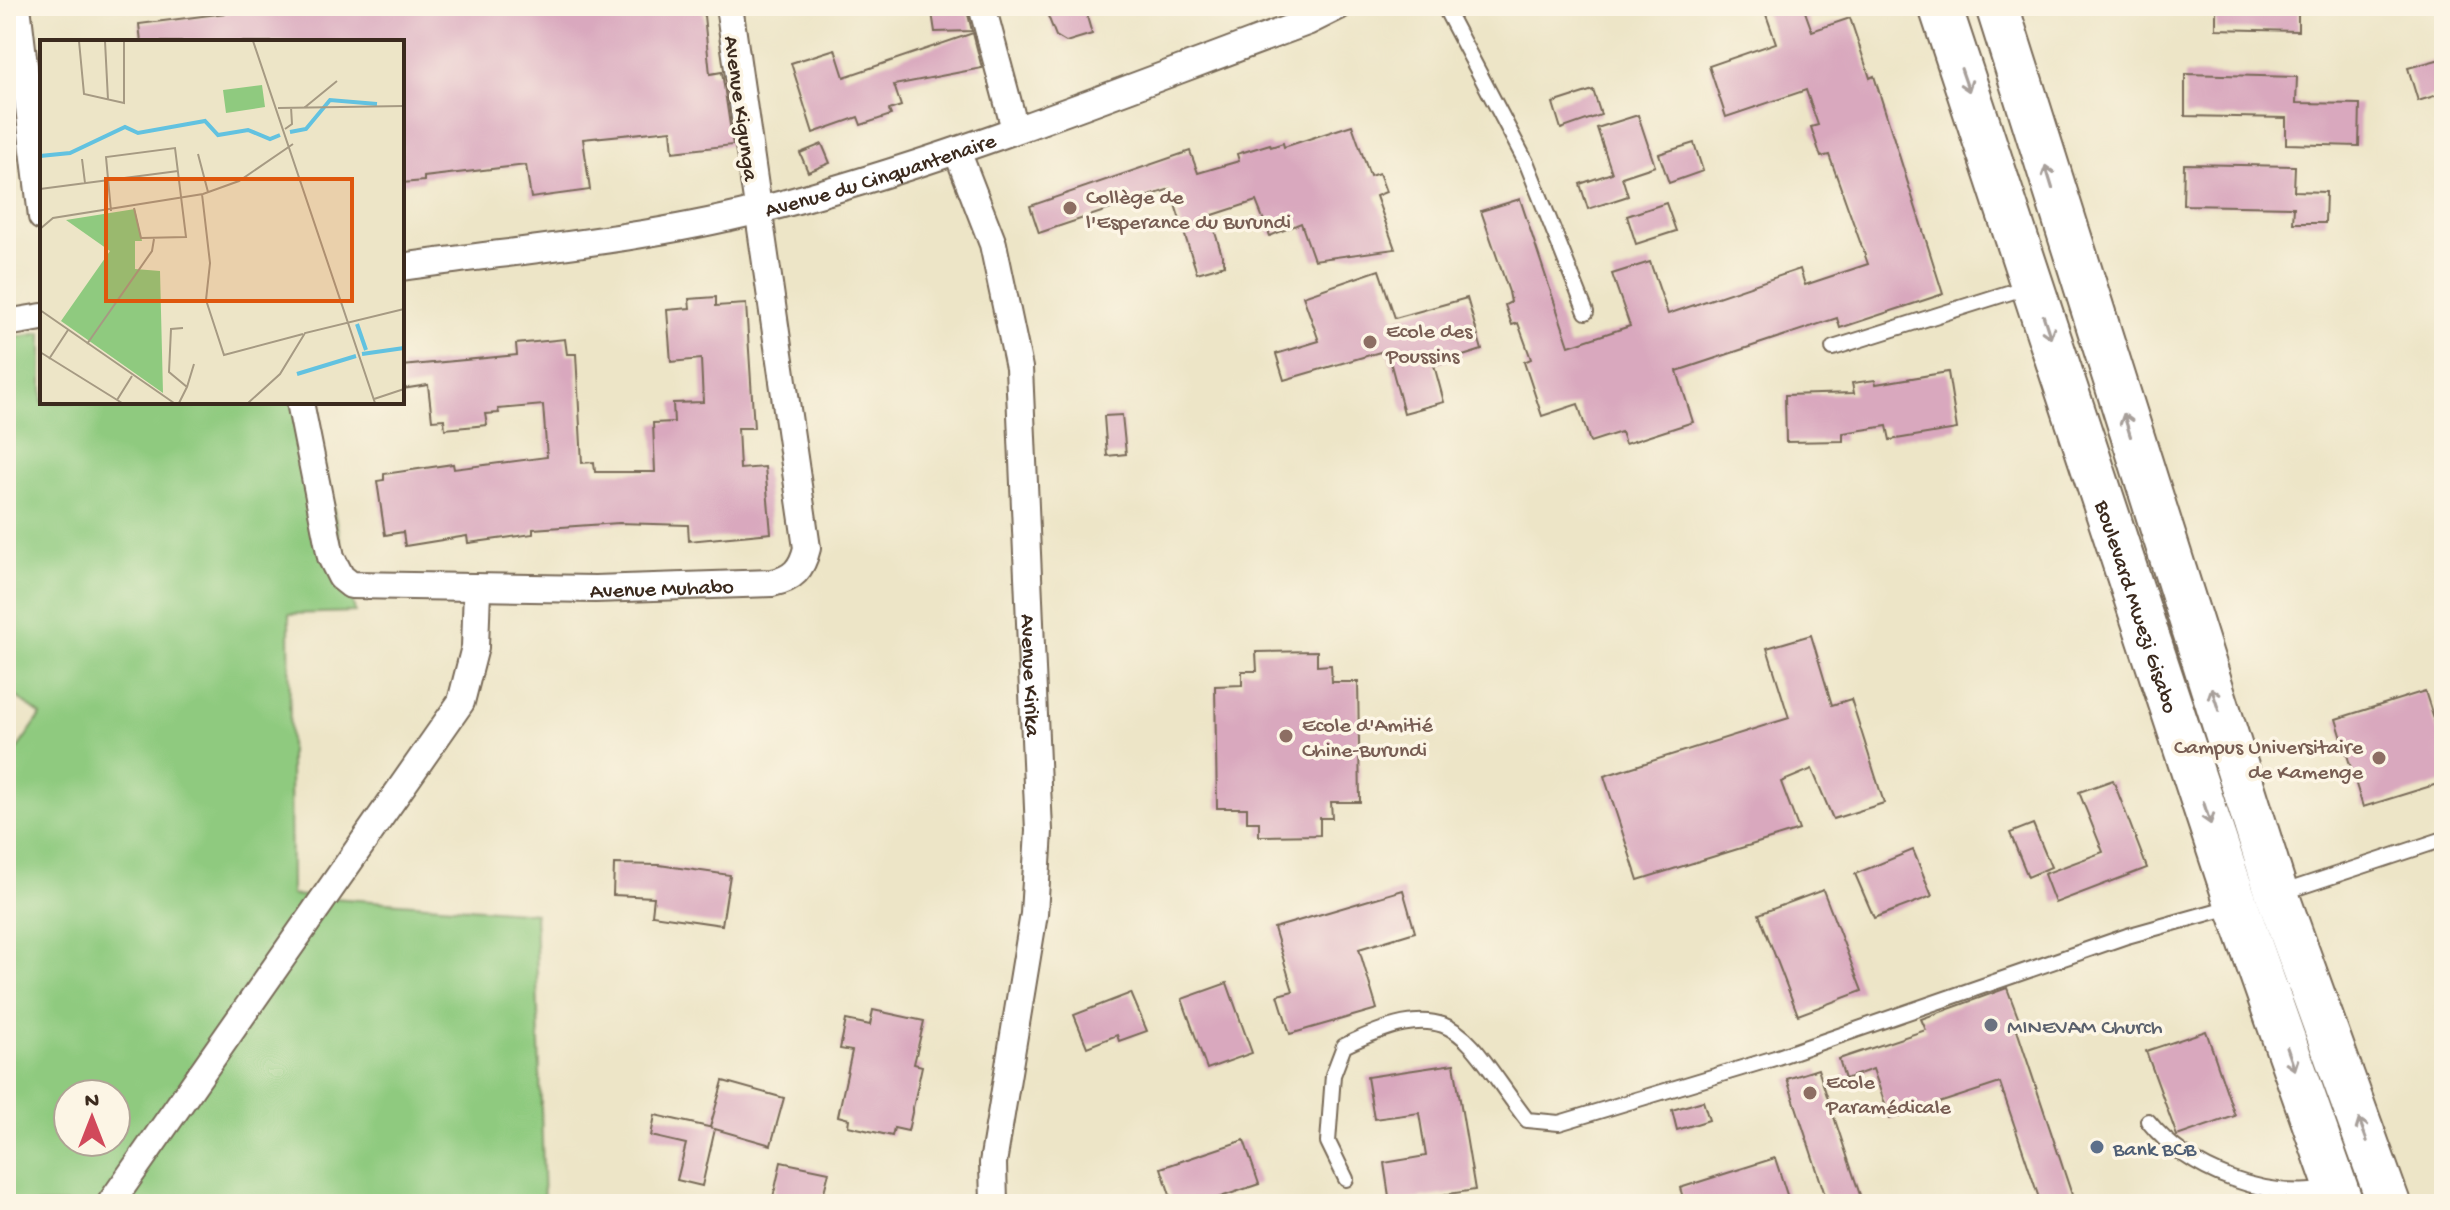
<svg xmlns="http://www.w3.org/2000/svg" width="2450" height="1210" viewBox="0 0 2450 1210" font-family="'Gochi Hand',sans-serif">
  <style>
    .green { fill: #8fca7f; stroke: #657a4e; stroke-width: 2; fill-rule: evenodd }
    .building { fill: #d9a8be }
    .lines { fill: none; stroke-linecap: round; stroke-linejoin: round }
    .lane-casing { stroke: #796b59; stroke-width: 18 }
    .street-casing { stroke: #796b59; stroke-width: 30 }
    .primary-casing { stroke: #796b59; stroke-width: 46 }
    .lane { stroke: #fff; stroke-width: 14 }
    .street { stroke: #fff; stroke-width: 26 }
    .primary { stroke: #fff; stroke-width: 42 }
    .oneway { stroke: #a79f9a }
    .education-dot { fill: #8d6e63; stroke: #fcf5e5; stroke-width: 3 }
    .worship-dot { fill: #6b7280; stroke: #fcf5e5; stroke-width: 3 }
    .service-dot { fill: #5c6f8a; stroke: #fcf5e5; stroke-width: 3 }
    .labels { text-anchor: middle; stroke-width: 7; stroke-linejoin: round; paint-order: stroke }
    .street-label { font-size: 22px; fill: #3b2a1e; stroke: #fcf5e5 }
    .education-label { font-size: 22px; fill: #785e54; stroke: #fcf5e5; text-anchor: start }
    .worship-label { font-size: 22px; fill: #5b616d; stroke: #fcf5e5; text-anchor: start }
    .service-label { font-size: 22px; fill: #4e5e75; stroke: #fcf5e5; text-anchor: start }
    .inset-river { fill: none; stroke: #62c2e0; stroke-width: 4 }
    .inset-road { fill: none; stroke: #a69a83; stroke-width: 2 }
    .view { fill: #df570d; fill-opacity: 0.15; stroke: #df570d; stroke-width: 4 }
    .inset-edge { fill: none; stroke: #3b2a1e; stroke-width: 4 }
  </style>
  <rect width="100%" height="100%" fill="#fcf5e5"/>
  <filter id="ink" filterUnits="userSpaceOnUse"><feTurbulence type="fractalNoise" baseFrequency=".0125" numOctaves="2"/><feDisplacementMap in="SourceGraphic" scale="16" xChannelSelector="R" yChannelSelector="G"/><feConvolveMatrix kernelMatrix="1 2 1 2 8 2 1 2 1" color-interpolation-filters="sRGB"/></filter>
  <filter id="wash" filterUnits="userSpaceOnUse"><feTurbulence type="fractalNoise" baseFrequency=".006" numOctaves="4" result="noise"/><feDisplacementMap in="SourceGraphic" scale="32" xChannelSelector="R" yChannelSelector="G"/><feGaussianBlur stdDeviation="1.8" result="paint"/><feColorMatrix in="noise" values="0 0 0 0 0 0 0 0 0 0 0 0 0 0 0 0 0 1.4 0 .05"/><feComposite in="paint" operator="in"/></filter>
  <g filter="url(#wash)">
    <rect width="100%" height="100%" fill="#ede5c7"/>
    <path class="green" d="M42 333V402H311L355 612 289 614 291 895 535 913 544 1204H6V765L41 715 6 689V339ZM68 1094H116V1142H68Z"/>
    <g id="blocks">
      <g class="building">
        <polygon points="280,6 703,6 710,74 722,72 733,145 673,152 671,130 583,139 590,190 531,198 526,165 424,177 424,181 402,183 402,42 141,42 139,24"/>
        <polygon points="931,6 966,6 972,31 935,32"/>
        <polygon points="1044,6 1084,6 1092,34 1066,42 1056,36"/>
        <polygon points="1763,6 1803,6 1812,31 1850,18 1870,78 1874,76 1943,294 1840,328 1837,318 1677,371 1693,422 1625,444 1621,432 1590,442 1578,404 1542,416 1524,362 1531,359 1518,323 1512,325 1505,305 1511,302 1509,292 1481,211 1520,199 1569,346 1630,326 1612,274 1650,262 1668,314 1800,269 1805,285 1868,264 1829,155 1821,157 1811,127 1818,125 1806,90 1726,117 1709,66 1776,43"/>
        <polygon points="2216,6 2298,6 2298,31 2216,29"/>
        <polygon points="973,33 982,68 894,85 901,106 889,110 891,115 861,125 858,117 813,133 791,63 835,49 844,77"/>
        <polygon points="2444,58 2444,93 2418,101 2408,68"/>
        <polygon points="6,71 16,137 6,139"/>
        <polygon points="2185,74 2297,77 2296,103 2360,104 2359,146 2286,144 2286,118 2185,116"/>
        <polygon points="1593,90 1601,115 1561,129 1553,103"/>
        <polygon points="1638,115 1655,166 1622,177 1628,196 1588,209 1580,184 1612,173 1597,128"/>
        <polygon points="1352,125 1370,176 1379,173 1386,192 1376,196 1395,249 1314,260 1301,223 1270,236 1256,201 1210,216 1225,265 1197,273 1170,189 1039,233 1030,206 1190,151 1198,173 1239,161 1237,154 1270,144 1271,147 1283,143 1284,147"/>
        <polygon points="1694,143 1703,171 1669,183 1659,154"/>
        <polygon points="822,144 830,163 808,172 800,153"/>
        <polygon points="2184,164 2295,166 2294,191 2326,192 2325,223 2293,223 2294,207 2183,205"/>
        <polygon points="1666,203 1676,231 1636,244 1627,216"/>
        <polygon points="1379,270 1395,318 1467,298 1482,350 1434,365 1444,402 1404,413 1387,350 1284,380 1276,354 1319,341 1303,296"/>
        <polygon points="716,297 716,306 746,304 754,428 738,428 740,469 765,467 771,533 689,541 688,525 619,523 533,529 533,534 468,543 467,536 405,546 403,532 385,535 377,481 384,480 384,474 453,464 454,469 547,457 543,405 498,409 499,413 485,414 487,425 445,429 444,419 432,420 428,385 402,389 402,366 517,355 516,344 565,339 567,354 576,354 582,463 594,462 595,472 655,472 653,423 674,422 673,403 703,402 701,359 671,362 667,310 690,308 689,299"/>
        <polygon points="1948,372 1957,429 1890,440 1887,426 1843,433 1843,441 1786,442 1785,395 1854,393 1852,383 1875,380 1876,384"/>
        <polygon points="1122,415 1126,454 1107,456 1104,416"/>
        <polygon points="1811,635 1832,705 1851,699 1884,803 1833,819 1812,769 1781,782 1799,830 1638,880 1604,776 1789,718 1767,648"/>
        <polygon points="1317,651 1317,666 1331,665 1332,682 1358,682 1360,802 1331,802 1332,818 1320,818 1320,835 1259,836 1259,822 1247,822 1247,808 1217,808 1215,686 1242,685 1242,671 1257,671 1256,652"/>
        <polygon points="2425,691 2444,751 2444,782 2363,807 2336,719"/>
        <polygon points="2113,780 2147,868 2055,903 2044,874 2103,852 2079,792"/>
        <polygon points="2033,824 2051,867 2028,877 2010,833"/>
        <polygon points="1913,850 1932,896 1874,918 1855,874"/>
        <polygon points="614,864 659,865 730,875 722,925 652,915 654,897 613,895"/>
        <polygon points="1403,890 1415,932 1359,949 1377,1009 1290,1034 1278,995 1293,991 1274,928"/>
        <polygon points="1823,890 1862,991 1798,1015 1759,914"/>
        <polygon points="1227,983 1252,1053 1207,1069 1182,999"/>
        <polygon points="2007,988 2022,1028 2017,1030 2075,1204 2041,1204 2000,1083 1890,1119 1873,1069 1845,1079 1839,1059 1926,1030 1921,1019"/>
        <polygon points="1131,993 1147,1031 1119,1041 1117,1035 1087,1047 1074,1015"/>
        <polygon points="873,1010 924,1021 914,1064 922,1066 908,1131 894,1128 892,1136 848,1126 849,1119 838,1116 852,1051 840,1049 846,1020 870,1025"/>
        <polygon points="2206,1031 2235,1116 2177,1136 2146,1051"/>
        <polygon points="1454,1064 1475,1190 1390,1203 1384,1163 1426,1156 1419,1113 1374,1119 1367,1077"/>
        <polygon points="1818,1069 1863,1204 1828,1204 1787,1079"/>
        <polygon points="723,1081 784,1098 771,1145 715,1129 702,1186 677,1180 686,1144 651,1136 655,1115 713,1128 710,1127"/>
        <polygon points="1703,1101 1709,1120 1677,1130 1672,1110"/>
        <polygon points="1244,1140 1259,1184 1200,1204 1173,1204 1161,1168"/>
        <polygon points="1775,1158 1790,1204 1685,1204 1680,1188"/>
        <polygon points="781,1162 829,1172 821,1204 772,1202"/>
      </g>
    </g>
  </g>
  <g filter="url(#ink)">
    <use href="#blocks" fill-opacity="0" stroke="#796b59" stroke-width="2"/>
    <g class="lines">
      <defs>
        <g id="lane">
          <polyline points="1444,6 1527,164 1586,312"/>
          <polyline points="1833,348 2030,286"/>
          <polyline points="2281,893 2444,839"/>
          <path d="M2148 1121C2190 1173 2267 1200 2332 1189"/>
          <path d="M1346 1179 1328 1142 1333 1075 1344 1046C1459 990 1463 1037 1527 1120L1559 1123 1775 1058 2127 936 2234 906"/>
        </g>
        <g id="street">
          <polyline points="17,6 42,217"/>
          <polyline points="982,6 1015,129"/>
          <path id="s1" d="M957 151 993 244 1019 368 1039 831 1034 914 993 1163 994 1204"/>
          <path id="s2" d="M402 267C520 250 640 240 756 211 944 163 1125 89 1307 22L1339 6"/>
          <polyline points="6,323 42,317"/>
          <path id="s3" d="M300 402 331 557 341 577 351 585 595 589 772 583C793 579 802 569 807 548L729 6"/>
          <polyline points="110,1204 461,702 475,647 477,589"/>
        </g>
        <g id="primary">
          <path id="s4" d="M1940 6 2237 906 2342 1204"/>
          <polyline points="1997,6 2277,894 2389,1204"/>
        </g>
      </defs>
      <use href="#lane" class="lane-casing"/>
      <use href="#street" class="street-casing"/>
      <use href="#primary" class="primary-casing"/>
      <use href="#lane" class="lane"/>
      <use href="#street" class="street"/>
      <use href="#primary" class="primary"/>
    </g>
    <defs><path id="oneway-shaft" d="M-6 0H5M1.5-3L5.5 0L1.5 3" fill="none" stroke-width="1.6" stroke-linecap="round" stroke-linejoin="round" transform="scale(2)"/></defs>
    <g class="oneway">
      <use href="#oneway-shaft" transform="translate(1965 80) rotate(71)"/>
      <use href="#oneway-shaft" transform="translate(2049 177) rotate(-107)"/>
      <use href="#oneway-shaft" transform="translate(2047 327) rotate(72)"/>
      <use href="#oneway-shaft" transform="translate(2127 425) rotate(-107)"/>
      <use href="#oneway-shaft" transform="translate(2215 699) rotate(-108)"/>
      <use href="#oneway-shaft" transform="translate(2207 813) rotate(72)"/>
      <use href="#oneway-shaft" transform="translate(2291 1059) rotate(71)"/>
      <use href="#oneway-shaft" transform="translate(2363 1130) rotate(-110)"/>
    </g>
  </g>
  <g class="education-dot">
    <circle cx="1070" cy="208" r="8"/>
    <circle cx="1370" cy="342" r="8"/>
    <circle cx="1286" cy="736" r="8"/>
    <circle cx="2379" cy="758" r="8"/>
    <circle cx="1810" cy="1093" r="8"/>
  </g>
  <circle class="worship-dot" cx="1991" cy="1025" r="8"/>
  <circle class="service-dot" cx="2097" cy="1147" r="8"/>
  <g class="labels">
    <g class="street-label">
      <text transform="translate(743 108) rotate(82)" y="8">Avenue Kigunga</text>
      <text dy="8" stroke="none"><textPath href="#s2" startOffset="488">Avenue du Cinquantenaire</textPath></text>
      <text dy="8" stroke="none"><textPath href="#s3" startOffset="504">Avenue Muhabo</textPath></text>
      <text dy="8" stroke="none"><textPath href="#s4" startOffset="632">Boulevard Mwezi Gisabo</textPath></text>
      <text dy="8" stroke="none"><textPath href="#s1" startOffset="534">Avenue Kirika</textPath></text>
    </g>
    <g class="education-label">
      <text x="1086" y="203">Collège de<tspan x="1086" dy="25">l'Esperance du Burundi</tspan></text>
      <text x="1386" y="337">Ecole des<tspan x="1386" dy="25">Poussins</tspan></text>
      <text x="1302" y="731">Ecole d'Amitié<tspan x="1302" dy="25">Chine-Burundi</tspan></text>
      <text x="2363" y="753" text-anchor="end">Campus Universitaire<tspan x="2363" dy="25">de Kamenge</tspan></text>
      <text x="1826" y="1088">Ecole<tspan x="1826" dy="25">Paramédicale</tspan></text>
    </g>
    <g class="worship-label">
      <text x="2007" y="1033">MINEVAM Church</text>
    </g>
    <g class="service-label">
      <text x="2113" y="1155">Bank BCB</text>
    </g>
  </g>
  <g transform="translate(40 40)">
    <rect width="364" height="364" fill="#ede5c7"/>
    <path d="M222 45 225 67 186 73 183 50ZM95 169 102 201H95V229L120 231 123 353 21 281 70 211 26 180Z" fill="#8fca7f"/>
    <path class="inset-river" d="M250 92 266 89 290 60 337 64M0 116 30 113 85 87 98 93 165 81 178 95 208 90 230 99 240 95M317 284 326 310M322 314 364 308M257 334 316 316"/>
    <path class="inset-road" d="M39 1 44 54 84 63V1M65 1 68 60M213 1 335 363M238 68 364 66M264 68 297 41M245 89 252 84 251 67M158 114 168 152M42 119 45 143M0 149 138 131M162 154 170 223 166 260 184 315 263 294M71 171 66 117 135 108 146 197 101 198 94 168M0 189 13 178 163 154 199 141 253 104M0 270 134 363M47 304 112 211 114 199M0 312 82 363M9 319 28 290M147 347 154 324M334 359 364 349M77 360 92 336M139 363 147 347 129 332 131 289 143 288M208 363 240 334 265 293 364 269"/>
    <path class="view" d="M66 139H312V261H66Z"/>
    <rect width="364" height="364" class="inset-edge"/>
  </g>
  <rect width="2450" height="1210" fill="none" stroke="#fcf5e5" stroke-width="32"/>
  <g transform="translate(92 1118)"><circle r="38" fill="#fcf5e5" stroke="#afa495" stroke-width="2"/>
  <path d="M0-6L14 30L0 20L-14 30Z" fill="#d1495b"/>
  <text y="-12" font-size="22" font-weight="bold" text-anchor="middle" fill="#3b2a1e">N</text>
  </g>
</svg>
